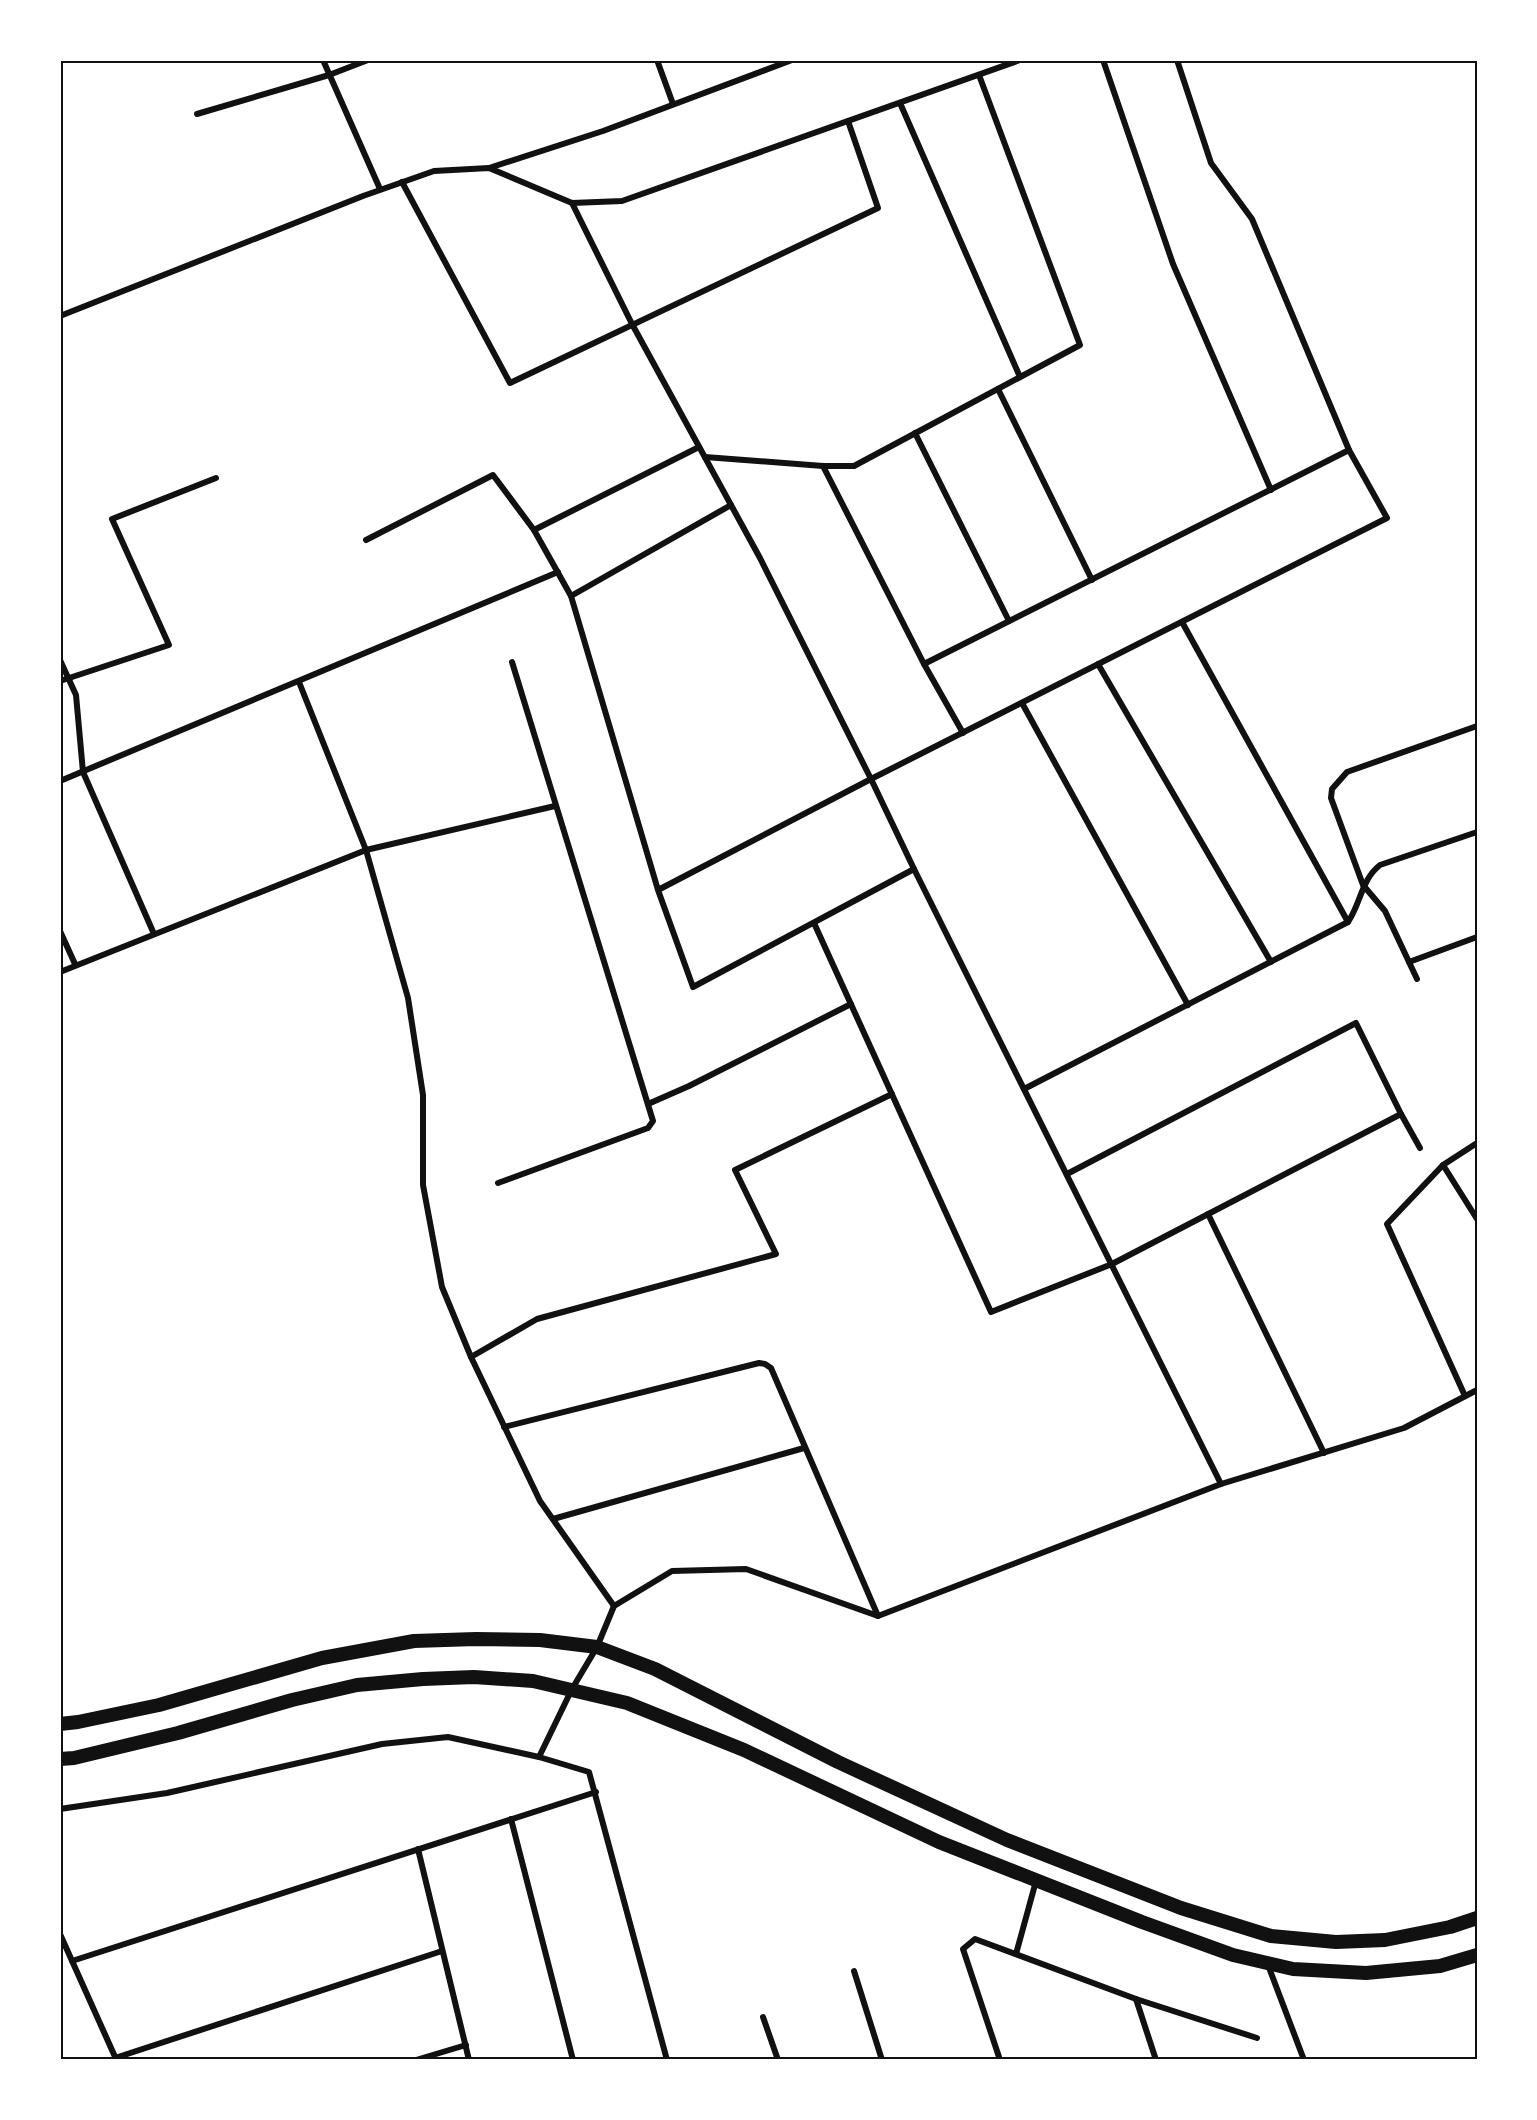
<svg xmlns="http://www.w3.org/2000/svg" width="1537" height="2120" viewBox="0 0 1537 2120" font-family="Mulish,sans-serif">
  <style>
    .lines { fill: none; stroke-linecap: round; stroke-linejoin: round }
    .minor { stroke: #111; stroke-width: 6 }
    .trunk { stroke: #111; stroke-width: 14 }
    .neatline { fill: none; stroke: #111; stroke-width: 2 }
  </style>
  <rect width="100%" height="100%" fill="#fff"/>
  <g class="lines">
    <g class="minor">
      <polyline points="323,60 380,189"/>
      <polyline points="657,60 673,104"/>
      <polyline points="1103,60 1173,264 1271,490"/>
      <polyline points="1177,60 1211,163 1252,219 1349,450"/>
      <polyline points="900,103 1020,377"/>
      <polyline points="197,114 329,75 368,60"/>
      <polyline points="489,168 603,131 792,60"/>
      <polyline points="402,182 510,383 878,208 848,121"/>
      <polyline points="572,203 632,324 760,558 871,779 1387,518 1349,450 924,664"/>
      <polyline points="60,316 363,196 434,171 489,168 572,203 622,201 1020,60"/>
      <polyline points="998,389 1092,580"/>
      <polyline points="915,433 1009,621"/>
      <polyline points="705,457 823,466 854,466 1080,345 979,75"/>
      <polyline points="823,466 924,664 963,733"/>
      <polyline points="366,540 493,475 534,530"/>
      <polyline points="571,596 731,505"/>
      <polyline points="60,660 76,695 83,772 154,934"/>
      <polyline points="1098,664 1271,962"/>
      <polyline points="60,681 169,645 112,519 216,478"/>
      <polyline points="299,682 366,850 408,998 423,1095 423,1185 442,1287 471,1357"/>
      <polyline points="1022,703 1188,1005"/>
      <polyline points="60,781 558,572"/>
      <polyline points="914,869 1221,1484"/>
      <polyline points="658,890 871,779 914,869 693,987 658,890 571,596 534,530 699,447"/>
      <path d="M1348 922C1361 903 1361 880 1380 865L1477 832"/>
      <polyline points="814,923 991,1312 1112,1264 1401,1114 1356,1023 1067,1174"/>
      <polyline points="60,931 75,964"/>
      <polyline points="1409,962 1477,937"/>
      <polyline points="60,972 366,850 555,806"/>
      <polyline points="1417,979 1385,911 1363,885 1331,798 1332,789 1347,772 1477,726"/>
      <polyline points="1024,1089 1348,922 1182,622"/>
      <polyline points="648,1104 689,1086 851,1004"/>
      <polyline points="1401,1114 1420,1148"/>
      <polyline points="1443,1165 1477,1219"/>
      <polyline points="498,1183 648,1128 653,1121 512,662"/>
      <polyline points="1208,1214 1324,1453"/>
      <polyline points="1465,1396 1387,1224 1443,1165 1477,1143"/>
      <polyline points="504,1427 759,1363 765,1364 771,1368 878,1616"/>
      <polyline points="553,1519 804,1448"/>
      <polyline points="614,1606 540,1501 471,1357 537,1319 776,1254 735,1170 892,1094"/>
      <polyline points="539,1757 572,1689 597,1647 614,1606 672,1571 746,1569 878,1616 1221,1484 1404,1428 1477,1390"/>
      <polyline points="60,1809 167,1793 382,1744 448,1737 539,1757 589,1772 667,2060"/>
      <polyline points="511,1819 573,2060"/>
      <polyline points="418,1849 469,2060"/>
      <polyline points="60,1934 116,2059"/>
      <polyline points="1016,1954 1036,1881"/>
      <polyline points="72,1961 596,1792"/>
      <polyline points="1268,1965 1304,2060"/>
      <polyline points="854,1971 882,2060"/>
      <polyline points="1136,1999 1156,2060"/>
      <polyline points="763,2017 778,2060"/>
      <polyline points="115,2058 442,1951"/>
      <polyline points="416,2060 466,2045"/>
      <polyline points="1000,2060 963,1949 975,1939 1136,1999 1257,2038"/>
    </g>
    <g class="trunk">
      <polyline points="60,1724 78,1722 159,1705 322,1658 414,1641 476,1639 540,1640 597,1647 655,1669 838,1762 1007,1840 1181,1908 1271,1936 1336,1942 1385,1940 1450,1927 1477,1918"/>
      <polyline points="60,1759 74,1758 178,1733 292,1700 357,1685 423,1679 474,1677 533,1681 627,1703 744,1750 939,1842 1142,1922 1233,1955 1293,1969 1366,1973 1440,1966 1477,1955"/>
    </g>
  </g>
  <rect width="1537" height="2120" fill="none" stroke="#ffffff" stroke-width="123"/>
  <rect x="62" y="62" width="1414" height="1996" class="neatline"/>
</svg>
